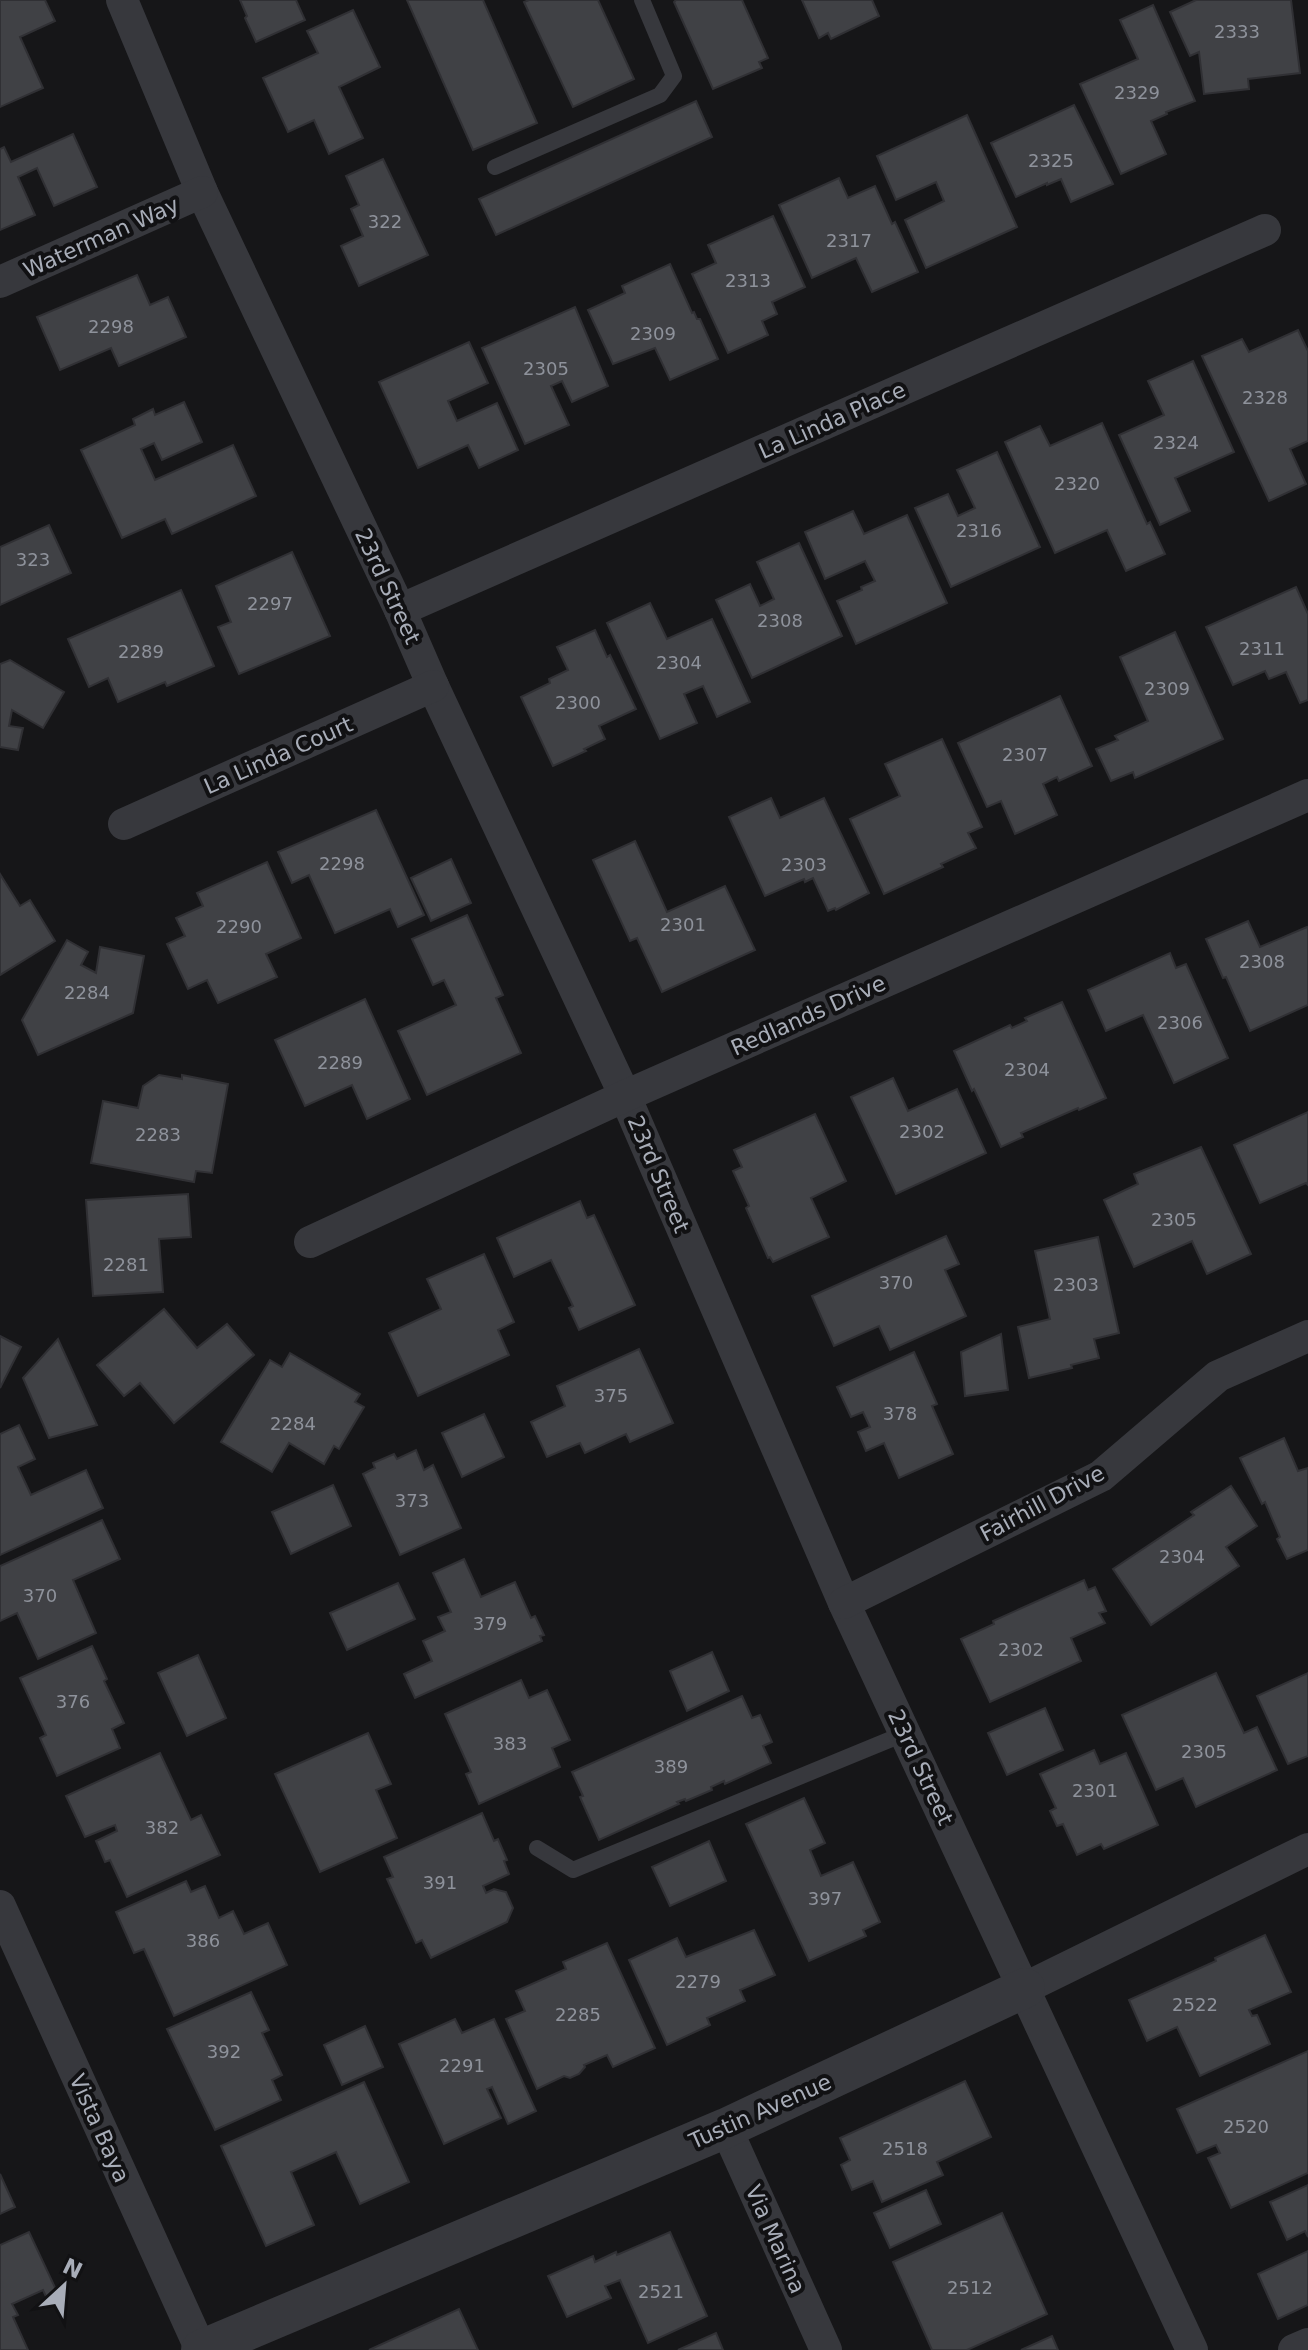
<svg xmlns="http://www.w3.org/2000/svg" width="1308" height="2350" viewBox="0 0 1308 2350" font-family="'DejaVu Sans',sans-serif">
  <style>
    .building { fill: #404145; stroke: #303034; stroke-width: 2 }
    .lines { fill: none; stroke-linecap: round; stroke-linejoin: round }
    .service { stroke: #37383d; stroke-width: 16 }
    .minor { stroke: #37383d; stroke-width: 32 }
    .tertiary { stroke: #37383d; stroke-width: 40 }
    .labels { text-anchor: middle; stroke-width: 8; stroke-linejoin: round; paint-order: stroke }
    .number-label { font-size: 18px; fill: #8e929b }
    .street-label { font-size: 22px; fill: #a8adb8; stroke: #111113 }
  </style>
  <rect width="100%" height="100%" fill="#161618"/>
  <g class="building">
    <polygon points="0,0 45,0 55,21 20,37 43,88 0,107"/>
    <polygon points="240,0 296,0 305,20 256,42 245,18 247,16"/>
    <polygon points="407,0 483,0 537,123 473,150"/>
    <polygon points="529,0 598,0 634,79 573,107 524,2"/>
    <polygon points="676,0 742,0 768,58 759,62 762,68 713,89 674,2"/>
    <polygon points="802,0 872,0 879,16 831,39 828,33 819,38"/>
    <polygon points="1196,0 1291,0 1300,73 1248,79 1249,89 1204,94 1199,52 1190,56 1170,12"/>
    <polygon points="1153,5 1195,101 1166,112 1167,114 1151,121 1166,154 1121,174 1080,84 1138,59 1120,20"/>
    <polygon points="353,10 380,67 339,87 363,138 329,154 314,120 288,132 263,78 318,53 307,31"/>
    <polygon points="696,101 712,137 496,235 479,199"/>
    <polygon points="1074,105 1113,184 1071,202 1061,179 1047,185 1047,183 1016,197 991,143"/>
    <polygon points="967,115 1017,227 926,268 905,220 944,201 936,182 896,200 877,156"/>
    <polygon points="73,134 97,187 54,206 37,168 18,177 35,215 0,230 0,149 4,147 11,162"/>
    <polygon points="383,159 428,255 359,286 341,246 363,236 351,209 359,205 346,176"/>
    <polygon points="839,178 848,198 875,186 892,224 895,222 918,272 872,292 856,258 812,278 779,205"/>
    <polygon points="773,216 805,287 772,302 777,314 762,321 768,335 728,353 692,274 716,263 708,245"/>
    <polygon points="670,264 692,313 694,312 697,319 700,319 718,359 670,380 655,348 613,364 588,310 625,293 622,286"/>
    <polygon points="137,275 150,305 168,297 186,337 119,366 111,348 60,370 37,317"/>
    <polygon points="575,307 608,386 572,402 562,381 551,386 569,425 525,444 482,348"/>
    <polygon points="1298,330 1308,351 1308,441 1290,449 1306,484 1269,501 1202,356 1242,339 1249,352"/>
    <polygon points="469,342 488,383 448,401 457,421 497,403 518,450 479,468 468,445 418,468 379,382"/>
    <polygon points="1193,361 1234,452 1175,478 1190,511 1160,525 1119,435 1164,415 1148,381"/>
    <polygon points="184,402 202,442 162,460 154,443 141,449 155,480 233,445 256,496 172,534 165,519 122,538 81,450 135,425 133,419 153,409 155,415"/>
    <polygon points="1102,423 1147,524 1150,522 1165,554 1126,571 1107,530 1055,553 1005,442 1040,426 1050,446"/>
    <polygon points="997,452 1040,547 951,587 915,508 948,494 958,516 975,508 957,470"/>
    <polygon points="853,511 864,534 907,515 947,603 856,644 837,601 862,590 861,587 875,581 865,561 825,579 805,532"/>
    <polygon points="49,525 71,573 0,605 0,547"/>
    <polygon points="799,543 842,636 752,678 716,600 750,584 760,606 774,599 757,562"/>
    <polygon points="292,552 330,636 239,674 218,627 231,622 216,586"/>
    <polygon points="1296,587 1308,614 1308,700 1300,703 1286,672 1269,679 1265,671 1233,685 1206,627"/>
    <polygon points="181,590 214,666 167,686 165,682 118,702 108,678 89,687 68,639"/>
    <polygon points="650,603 667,639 712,619 750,702 717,717 703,686 684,694 697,723 660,739 607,623"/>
    <polygon points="595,630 607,657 610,655 636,709 599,726 605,739 584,749 586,751 553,766 521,697 550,683 549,679 568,670 557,647"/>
    <polygon points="1175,632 1223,739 1135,778 1133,772 1111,781 1096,749 1118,740 1115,736 1148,721 1120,657"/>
    <polygon points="10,660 64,692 43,728 12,710 9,726 23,728 18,750 0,747 0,664"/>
    <polygon points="1060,696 1092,766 1059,781 1057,777 1043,784 1057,815 1015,834 1001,801 987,807 958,743"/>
    <polygon points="942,739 982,827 968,833 976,848 941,864 943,867 884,894 850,819 900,796 885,764"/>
    <polygon points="771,798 780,818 824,798 869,893 836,910 835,908 828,911 813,878 805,882 804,879 765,896 729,817"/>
    <polygon points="376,810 424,915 398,927 390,909 335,933 309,875 292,883 278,852"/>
    <polygon points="635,841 667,912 725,886 755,950 662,992 637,938 630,941 593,860"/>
    <polygon points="451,859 471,903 431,921 411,878"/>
    <polygon points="267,862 301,938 266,954 277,977 218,1003 207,980 188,989 167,944 185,936 176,918 203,906 197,893"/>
    <polygon points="0,874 20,906 30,900 55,941 0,975"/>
    <polygon points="467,915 503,995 496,998 521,1053 427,1095 398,1031 456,1005 444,980 433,985 412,939"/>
    <polygon points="1248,921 1260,947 1307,927 1308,928 1308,1005 1250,1031 1226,977 1223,978 1206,939"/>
    <polygon points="67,940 88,952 81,965 96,973 100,947 144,956 133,1013 38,1055 22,1020"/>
    <polygon points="1170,953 1176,968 1186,964 1228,1058 1174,1083 1143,1015 1106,1031 1088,990"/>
    <polygon points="365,999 410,1099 367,1119 352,1085 305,1106 275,1040"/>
    <polygon points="1062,1002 1106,1098 1079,1110 1078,1108 1021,1133 1023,1137 1001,1147 974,1089 972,1091 954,1051 1010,1025 1012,1028 1027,1021 1025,1018"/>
    <polygon points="159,1075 182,1079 182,1075 228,1084 212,1173 196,1171 194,1182 91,1163 103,1101 138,1108 143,1086"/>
    <polygon points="893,1078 908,1111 957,1089 986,1153 896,1194 851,1097"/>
    <polygon points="1308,1112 1308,1185 1306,1183 1260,1203 1234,1145"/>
    <polygon points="815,1114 846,1181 811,1198 829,1237 773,1262 770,1257 768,1258 746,1208 749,1206 733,1171 742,1167 734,1150"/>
    <polygon points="1201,1147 1251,1254 1207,1274 1192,1241 1134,1267 1104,1200 1138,1184 1134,1174"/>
    <polygon points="188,1194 191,1237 159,1239 163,1292 93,1296 86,1200"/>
    <polygon points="580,1201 587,1218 594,1215 635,1305 579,1330 569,1308 573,1306 551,1260 514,1277 497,1238"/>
    <polygon points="946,1236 959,1264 945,1270 966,1316 890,1350 879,1326 834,1346 812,1296"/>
    <polygon points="1098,1237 1119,1333 1094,1339 1099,1358 1071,1365 1072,1368 1029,1378 1018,1327 1050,1319 1035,1251"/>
    <polygon points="484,1254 514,1322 498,1330 509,1355 418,1396 389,1333 441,1309 427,1279"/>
    <polygon points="164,1309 197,1348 227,1324 254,1355 174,1423 140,1383 124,1396 97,1365"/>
    <polygon points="1001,1334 1008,1390 965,1396 961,1352"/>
    <polygon points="0,1336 21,1347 0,1388"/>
    <polygon points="58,1339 97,1425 49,1438 23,1378"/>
    <polygon points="639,1349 673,1423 630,1442 626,1434 585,1453 580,1443 547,1457 531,1422 565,1406 557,1386"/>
    <polygon points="914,1352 937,1404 932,1406 953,1454 899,1478 884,1443 866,1451 858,1432 870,1427 863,1412 851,1417 837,1387"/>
    <polygon points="290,1353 360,1394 355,1402 364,1407 339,1449 334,1446 324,1464 289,1443 272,1472 221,1442 270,1360 282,1367"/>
    <polygon points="484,1414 504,1457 462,1477 442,1433"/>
    <polygon points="19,1425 35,1459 18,1467 31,1495 86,1470 103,1508 0,1555 0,1434"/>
    <polygon points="1284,1438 1298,1471 1308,1468 1308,1550 1287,1559 1277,1539 1280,1537 1265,1502 1262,1504 1240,1458"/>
    <polygon points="416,1450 424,1470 433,1465 461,1528 400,1555 363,1474 375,1468 373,1463 394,1454 397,1459"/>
    <polygon points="333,1485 351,1526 291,1554 272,1512"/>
    <polygon points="1231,1486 1257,1526 1226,1547 1239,1566 1151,1625 1113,1569 1194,1515 1191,1512"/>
    <polygon points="102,1520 120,1559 73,1580 96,1633 38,1659 17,1613 0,1621 0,1566"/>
    <polygon points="464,1559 481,1597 515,1582 531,1618 535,1616 544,1635 540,1636 542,1641 415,1698 404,1674 432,1661 423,1641 445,1631 438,1617 451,1612 433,1573"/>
    <polygon points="1084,1580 1088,1590 1095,1587 1106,1611 1099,1613 1105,1623 1071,1638 1081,1661 990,1702 961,1639 994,1624 993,1621"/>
    <polygon points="398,1583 415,1619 347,1650 330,1613"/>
    <polygon points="92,1646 107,1679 104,1681 124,1723 112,1729 120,1748 57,1776 40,1738 46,1735 20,1678"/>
    <polygon points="712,1652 729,1691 687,1711 670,1671"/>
    <polygon points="198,1655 226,1718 187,1736 158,1673"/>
    <polygon points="1216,1673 1244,1733 1257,1727 1277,1770 1196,1807 1183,1778 1156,1790 1122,1715"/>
    <polygon points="1308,1673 1308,1756 1288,1764 1257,1696"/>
    <polygon points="521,1680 529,1698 547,1690 570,1740 552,1748 560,1767 479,1804 466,1774 471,1772 445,1714"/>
    <polygon points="742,1696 752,1718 760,1715 772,1742 763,1746 771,1763 725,1784 724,1781 711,1787 712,1790 686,1801 685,1799 677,1802 679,1804 599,1840 580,1797 583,1796 572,1772"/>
    <polygon points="1045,1708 1063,1750 1007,1775 988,1733"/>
    <polygon points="368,1733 391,1784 376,1790 397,1838 320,1872 275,1774"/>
    <polygon points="1094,1750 1100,1764 1126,1753 1158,1825 1104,1849 1101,1844 1077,1855 1063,1824 1057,1826 1050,1811 1056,1808 1040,1774"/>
    <polygon points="160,1753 191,1820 201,1815 220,1855 127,1897 110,1860 105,1862 96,1841 117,1831 115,1825 85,1837 66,1796"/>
    <polygon points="804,1798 825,1843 810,1850 821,1876 853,1862 880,1922 863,1930 866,1936 809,1961 746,1824"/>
    <polygon points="482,1813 494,1841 498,1839 507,1860 504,1861 509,1874 483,1886 486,1893 494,1889 506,1892 513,1908 507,1922 431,1958 422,1940 416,1943 387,1879 393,1877 384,1857"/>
    <polygon points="709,1841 726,1881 670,1906 652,1867"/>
    <polygon points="186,1881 191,1892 205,1886 219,1918 233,1911 244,1934 268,1923 287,1965 174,2016 144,1949 134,1953 116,1912"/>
    <polygon points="754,1930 775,1975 740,1990 745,2001 707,2018 710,2025 667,2045 629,1960 677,1938 686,1957"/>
    <polygon points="1265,1935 1291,1992 1249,2010 1252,2016 1257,2015 1270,2044 1200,2076 1177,2027 1147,2041 1129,2000 1216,1961 1215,1958"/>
    <polygon points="607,1943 655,2048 613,2067 607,2055 584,2065 585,2067 579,2074 570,2078 564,2076 537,2089 506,2019 525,2011 516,1991 566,1969 563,1962"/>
    <polygon points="251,1992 269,2030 262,2033 282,2075 272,2080 281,2100 215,2130 167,2029"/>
    <polygon points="455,2019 462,2033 494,2019 536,2111 508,2124 492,2087 487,2089 501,2118 444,2144 399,2044"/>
    <polygon points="365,2026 383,2067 342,2085 324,2045"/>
    <polygon points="1308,2051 1308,2173 1231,2208 1208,2158 1220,2153 1216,2145 1197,2153 1177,2109"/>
    <polygon points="965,2081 991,2137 937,2162 943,2175 882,2202 873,2181 852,2190 841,2165 850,2160 840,2138"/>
    <polygon points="364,2082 409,2182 360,2204 336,2152 291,2172 314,2225 266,2246 221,2146"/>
    <polygon points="0,2174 15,2207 0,2214"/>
    <polygon points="1308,2185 1308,2237 1305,2231 1287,2240 1270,2202"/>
    <polygon points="926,2190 941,2224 890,2248 874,2213"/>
    <polygon points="1002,2213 1047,2314 967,2350 932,2350 893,2262"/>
    <polygon points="29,2232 59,2296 48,2301 43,2290 12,2304 18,2315 13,2317 28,2350 0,2350 0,2245"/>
    <polygon points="670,2232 707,2316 648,2343 620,2280 605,2286 611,2298 567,2317 548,2276 593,2256 595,2262 616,2252 617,2255"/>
    <polygon points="1308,2251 1308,2305 1278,2319 1258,2274"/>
    <polygon points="459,2309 478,2350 369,2350"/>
    <polygon points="716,2333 723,2350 678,2350"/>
    <polygon points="1052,2336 1058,2350 1021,2350"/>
  </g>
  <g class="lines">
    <g class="service">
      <polyline points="495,167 660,95 674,76 642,0"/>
      <polyline points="537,1848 573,1870 906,1733"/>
    </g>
    <g class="minor">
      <polyline points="122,0 202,192 400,610 433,686 625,1096 844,1603 1192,2350"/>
      <polyline points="0,282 202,192"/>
      <polyline points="400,610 1265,230"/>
      <polyline points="124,824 433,686"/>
      <polyline points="310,1242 625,1096 1308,795"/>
      <polyline points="844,1603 1101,1476 1218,1376 1308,1336"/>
      <polyline points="0,1906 201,2350"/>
      <polyline points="1025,1988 1308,1849"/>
      <polyline points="726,2128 826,2350"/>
      <polyline points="1294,2350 1308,2344"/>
    </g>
    <polyline class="tertiary" points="201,2350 726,2128 1025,1988"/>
  </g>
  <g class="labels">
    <g class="number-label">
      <text x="1237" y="38">2333</text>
      <text x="1137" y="99">2329</text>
      <text x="1051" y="167">2325</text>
      <text x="385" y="228">322</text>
      <text x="849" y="247">2317</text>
      <text x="748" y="287">2313</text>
      <text x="111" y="333">2298</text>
      <text x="653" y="340">2309</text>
      <text x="546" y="375">2305</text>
      <text x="1265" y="404">2328</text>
      <text x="1176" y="449">2324</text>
      <text x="1077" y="490">2320</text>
      <text x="979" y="537">2316</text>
      <text x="33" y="566">323</text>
      <text x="270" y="610">2297</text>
      <text x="780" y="627">2308</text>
      <text x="1262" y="655">2311</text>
      <text x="141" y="658">2289</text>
      <text x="679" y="669">2304</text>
      <text x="1167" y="695">2309</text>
      <text x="578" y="709">2300</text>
      <text x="1025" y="761">2307</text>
      <text x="342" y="870">2298</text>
      <text x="804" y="871">2303</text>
      <text x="683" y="931">2301</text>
      <text x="239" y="933">2290</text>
      <text x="1262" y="968">2308</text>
      <text x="87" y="999">2284</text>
      <text x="1180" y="1029">2306</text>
      <text x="340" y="1069">2289</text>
      <text x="1027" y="1076">2304</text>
      <text x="922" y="1138">2302</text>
      <text x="158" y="1141">2283</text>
      <text x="1174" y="1226">2305</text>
      <text x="126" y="1271">2281</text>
      <text x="896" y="1289">370</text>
      <text x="1076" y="1291">2303</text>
      <text x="611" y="1402">375</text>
      <text x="900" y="1420">378</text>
      <text x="293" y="1430">2284</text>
      <text x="412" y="1507">373</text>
      <text x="1182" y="1563">2304</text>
      <text x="40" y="1602">370</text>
      <text x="490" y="1630">379</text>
      <text x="1021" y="1656">2302</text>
      <text x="73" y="1708">376</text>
      <text x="510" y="1750">383</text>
      <text x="1204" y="1758">2305</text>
      <text x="671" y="1773">389</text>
      <text x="1095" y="1797">2301</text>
      <text x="162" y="1834">382</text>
      <text x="440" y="1889">391</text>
      <text x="825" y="1905">397</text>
      <text x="203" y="1947">386</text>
      <text x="698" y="1988">2279</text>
      <text x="1195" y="2011">2522</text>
      <text x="578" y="2021">2285</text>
      <text x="224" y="2058">392</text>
      <text x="462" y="2072">2291</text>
      <text x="1246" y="2133">2520</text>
      <text x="905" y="2155">2518</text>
      <text x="970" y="2294">2512</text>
      <text x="661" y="2298">2521</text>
    </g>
    <g class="street-label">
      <text transform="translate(101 237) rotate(-24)" y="8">Waterman Way</text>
      <text transform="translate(832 420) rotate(-24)" y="8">La Linda Place</text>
      <text transform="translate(388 586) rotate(65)" y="8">23rd Street</text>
      <text transform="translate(278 755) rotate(-24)" y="8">La Linda Court</text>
      <text transform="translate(808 1015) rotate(-24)" y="8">Redlands Drive</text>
      <text transform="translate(659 1174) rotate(67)" y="8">23rd Street</text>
      <text transform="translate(1042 1503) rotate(-28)" y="8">Fairhill Drive</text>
      <text transform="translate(921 1767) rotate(65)" y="8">23rd Street</text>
      <text transform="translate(760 2111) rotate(-24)" y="8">Tustin Avenue</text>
      <text transform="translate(100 2128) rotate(66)" y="8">Vista Baya</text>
      <text transform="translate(776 2239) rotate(66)" y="8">Via Marina</text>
    </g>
  </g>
  <g transform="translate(64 2286) rotate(26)" stroke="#111113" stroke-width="6" paint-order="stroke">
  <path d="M0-6L14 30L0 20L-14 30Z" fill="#a8adb8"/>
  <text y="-12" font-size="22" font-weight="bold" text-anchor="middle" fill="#a8adb8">N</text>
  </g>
</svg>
